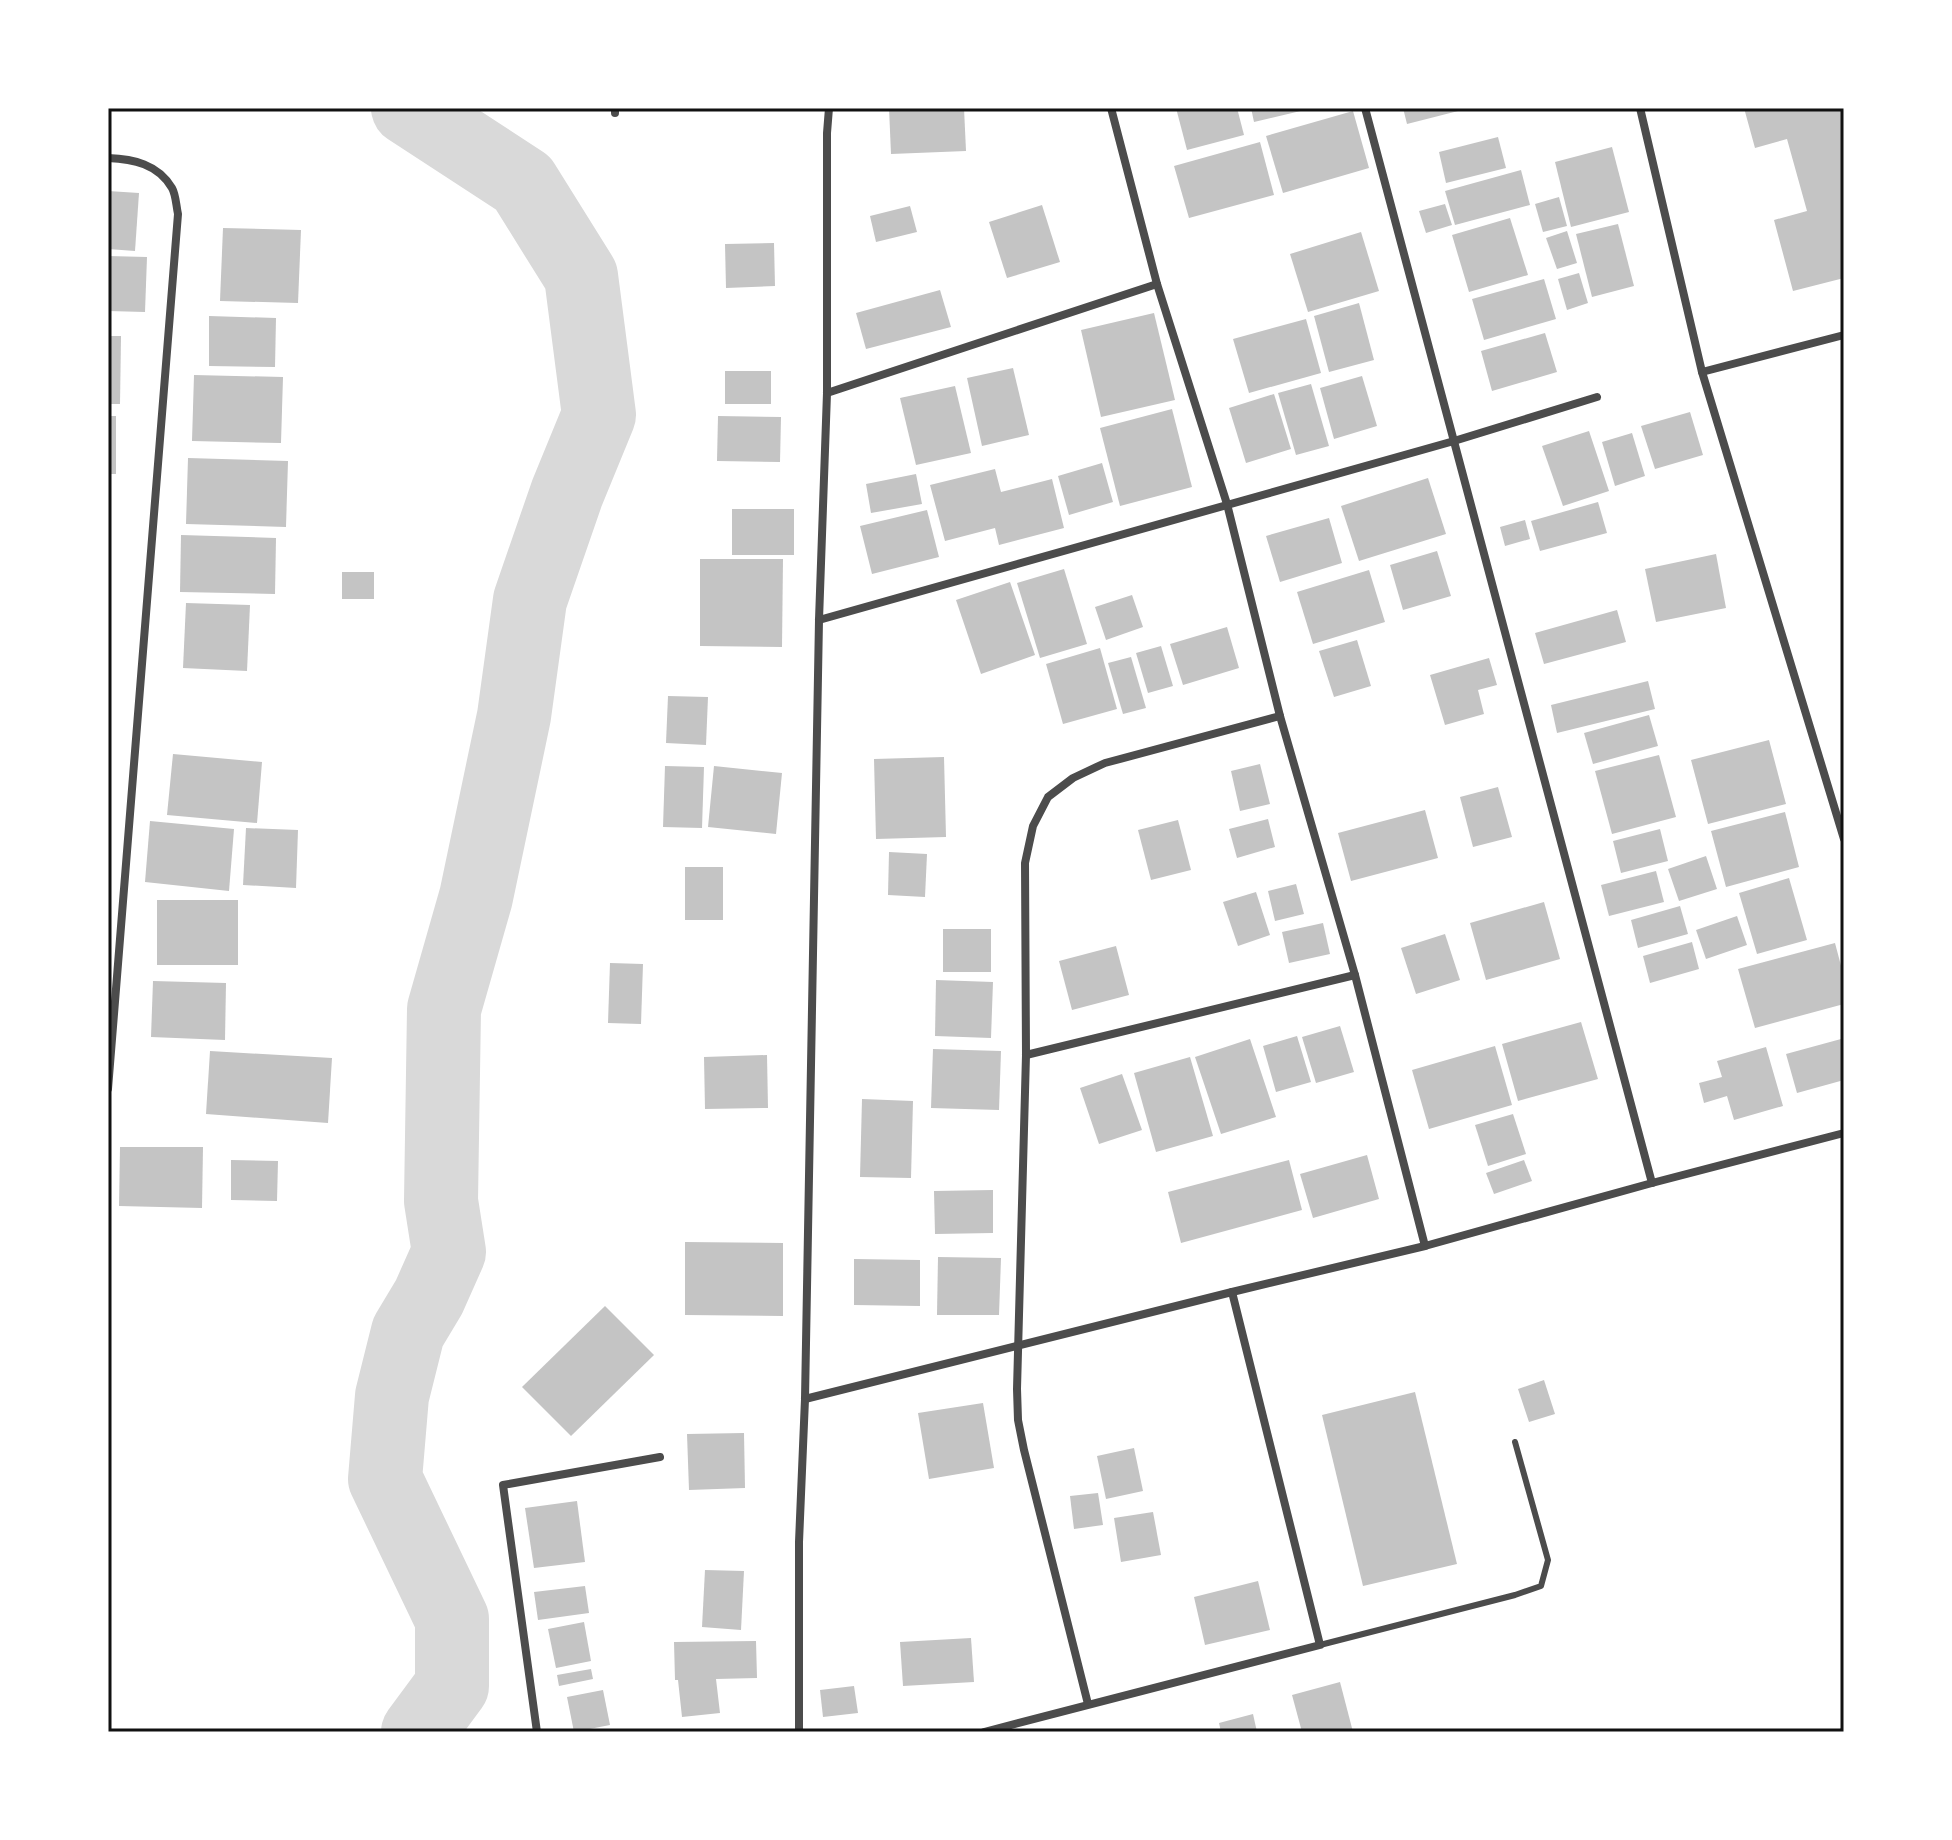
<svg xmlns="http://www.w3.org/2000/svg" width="1952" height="1840" viewBox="0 0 1952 1840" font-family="'Sofia Sans Condensed',sans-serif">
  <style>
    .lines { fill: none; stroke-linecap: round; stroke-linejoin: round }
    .river { stroke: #d9d9d9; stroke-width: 74 }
    .building { fill: #c4c4c4 }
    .service { stroke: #4c4c4c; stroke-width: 6 }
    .minor { stroke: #4c4c4c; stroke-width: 8 }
    .neatline { fill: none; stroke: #111; stroke-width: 3 }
  </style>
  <rect width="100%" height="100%" fill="#fff"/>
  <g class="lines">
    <polyline class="river" points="408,108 523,183 581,276 599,415 567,493 530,600 514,716 476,897 444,1009 441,1201 449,1252 429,1297 408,1332 392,1396 385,1479 452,1619 452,1686 418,1732"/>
  </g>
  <g class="building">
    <polygon points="889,108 964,108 966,151 891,154"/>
    <polygon points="1176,108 1237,108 1244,135 1187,150"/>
    <polygon points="1251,108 1309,108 1309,109 1254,122"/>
    <polygon points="1403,108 1466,108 1466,109 1407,124"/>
    <polygon points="1744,108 1844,108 1844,278 1793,291 1774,220 1807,211 1787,139 1755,148"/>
    <polygon points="1353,111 1369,168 1283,193 1266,136"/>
    <polygon points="1498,137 1506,168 1446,183 1439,152"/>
    <polygon points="1260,142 1274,195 1189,218 1174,166"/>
    <polygon points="1612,147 1629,212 1571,227 1555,162"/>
    <polygon points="1521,170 1530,205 1455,225 1445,191"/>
    <polygon points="108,191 139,193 135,251 108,249"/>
    <polygon points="1559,197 1567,226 1543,232 1535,204"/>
    <polygon points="1445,204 1452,225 1426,233 1419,211"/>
    <polygon points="1042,205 1060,262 1007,278 989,222"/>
    <polygon points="910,206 917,232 876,242 870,216"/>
    <polygon points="1510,218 1528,275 1469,292 1452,235"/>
    <polygon points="1618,224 1634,286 1592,297 1576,234"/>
    <polygon points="223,228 301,230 298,303 220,301"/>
    <polygon points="1567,231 1577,263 1557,269 1546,238"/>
    <polygon points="1361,232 1379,291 1308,312 1290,254"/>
    <polygon points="774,243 775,286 726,288 725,244"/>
    <polygon points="108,256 147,257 145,312 108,311"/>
    <polygon points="1579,273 1588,303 1567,310 1558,279"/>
    <polygon points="1544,279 1556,319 1484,340 1472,299"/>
    <polygon points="940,290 951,327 866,349 856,313"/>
    <polygon points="1359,303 1374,360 1329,372 1314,316"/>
    <polygon points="1154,313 1175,400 1101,417 1081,330"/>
    <polygon points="209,316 276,318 275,367 209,366"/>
    <polygon points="1306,319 1321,373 1249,393 1233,339"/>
    <polygon points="1545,333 1557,372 1492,391 1481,351"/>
    <polygon points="108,336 121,336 120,404 108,404"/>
    <polygon points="1013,368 1029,435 982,446 967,378"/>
    <rect x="725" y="371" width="46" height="33"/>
    <polygon points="194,375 283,377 281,443 192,441"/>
    <polygon points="1362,376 1377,426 1334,439 1320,388"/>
    <polygon points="1311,384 1329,446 1296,455 1278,393"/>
    <polygon points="955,386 971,453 916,465 900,398"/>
    <polygon points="1274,394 1291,449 1246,463 1229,408"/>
    <polygon points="1172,409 1192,487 1120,506 1100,428"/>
    <polygon points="1690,412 1703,455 1655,469 1641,426"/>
    <rect x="108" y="416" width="8" height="58"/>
    <polygon points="718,416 781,417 780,462 717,461"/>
    <polygon points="1589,431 1609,491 1563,506 1542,446"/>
    <polygon points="1632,433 1645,476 1615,486 1602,442"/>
    <polygon points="188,458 288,461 286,527 186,524"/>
    <polygon points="1102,463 1113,502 1069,515 1058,476"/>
    <polygon points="995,469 1001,492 1052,479 1064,528 999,545 995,528 945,541 930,485"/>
    <polygon points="916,474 922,504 871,513 866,484"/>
    <polygon points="1428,478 1446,534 1359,561 1341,506"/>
    <polygon points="1598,502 1607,533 1540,551 1531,521"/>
    <rect x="732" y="509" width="62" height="46"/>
    <polygon points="927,510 939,557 872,574 860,526"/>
    <polygon points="1329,518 1342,563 1280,582 1266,536"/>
    <polygon points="1525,520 1530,539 1505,546 1500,527"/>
    <polygon points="181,535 276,538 275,594 180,592"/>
    <polygon points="1437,551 1451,596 1403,610 1390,565"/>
    <polygon points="1716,554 1726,608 1656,622 1645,569"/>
    <polygon points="700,559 783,559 782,647 700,646"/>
    <polygon points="1064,569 1087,644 1040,658 1017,583"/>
    <polygon points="1369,570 1385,622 1313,644 1297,592"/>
    <rect x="342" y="572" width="32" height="27"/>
    <polygon points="1010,582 1035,655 981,674 956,600"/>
    <polygon points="1132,595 1143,627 1106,640 1095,607"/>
    <polygon points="186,603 250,605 247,671 183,668"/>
    <polygon points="1617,610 1626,642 1544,664 1535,633"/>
    <polygon points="1227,627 1239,668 1183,685 1170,644"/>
    <polygon points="1357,640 1371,686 1334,697 1319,651"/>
    <polygon points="1161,646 1173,686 1148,693 1136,653"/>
    <polygon points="1100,648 1117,709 1063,724 1046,664"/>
    <polygon points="1131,657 1146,708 1123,714 1108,663"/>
    <polygon points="1489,658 1497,685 1478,690 1484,714 1445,725 1430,675"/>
    <polygon points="1648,681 1655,709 1557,733 1551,705"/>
    <polygon points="668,696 708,697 706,745 666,743"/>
    <polygon points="1649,715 1658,746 1593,764 1584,733"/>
    <polygon points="1769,740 1786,804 1708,824 1691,760"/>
    <polygon points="173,754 262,762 257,823 167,815"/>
    <polygon points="1659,755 1676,817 1612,834 1595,771"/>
    <polygon points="944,757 946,837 876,839 874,759"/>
    <polygon points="1260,764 1270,804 1240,811 1231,771"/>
    <polygon points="665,766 704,767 702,828 663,827"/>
    <polygon points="714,766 782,773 776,834 708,827"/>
    <polygon points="1498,787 1512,837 1473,847 1460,797"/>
    <polygon points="1425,810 1438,858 1351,881 1338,833"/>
    <polygon points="1785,812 1799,867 1726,887 1711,831"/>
    <polygon points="1268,819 1275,847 1237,858 1229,829"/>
    <polygon points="1178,820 1191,870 1151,880 1138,830"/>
    <polygon points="150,821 234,829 229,891 145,882"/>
    <polygon points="246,828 298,830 296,888 243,885"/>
    <polygon points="1660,829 1668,861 1621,873 1613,841"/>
    <polygon points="889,852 927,854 925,897 888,895"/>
    <polygon points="1706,856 1717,889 1679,901 1668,869"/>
    <rect x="685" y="867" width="38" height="53"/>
    <polygon points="1656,871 1664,902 1609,916 1601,885"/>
    <polygon points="1789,878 1807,940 1757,954 1739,893"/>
    <polygon points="1296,884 1304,914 1275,921 1268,891"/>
    <polygon points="1256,892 1270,935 1238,946 1223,902"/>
    <rect x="157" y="900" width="81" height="65"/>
    <polygon points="1544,902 1560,959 1486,980 1470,923"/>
    <polygon points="1680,906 1688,934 1638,948 1631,920"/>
    <polygon points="1737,916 1747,945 1706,959 1696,930"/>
    <polygon points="1323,923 1330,954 1289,963 1282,932"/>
    <rect x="943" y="929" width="48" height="43"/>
    <polygon points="1445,934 1460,980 1416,994 1401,948"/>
    <polygon points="1692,942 1699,969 1650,983 1643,956"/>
    <polygon points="1835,943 1844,977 1844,1004 1755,1028 1738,969"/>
    <polygon points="1116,946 1129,995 1072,1010 1059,961"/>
    <polygon points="610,963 643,964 641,1024 608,1023"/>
    <polygon points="936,980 993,982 991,1038 935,1036"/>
    <polygon points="153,981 226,983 225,1040 151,1037"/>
    <polygon points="1581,1022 1598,1079 1518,1101 1502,1044"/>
    <polygon points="1340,1026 1354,1072 1316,1083 1302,1037"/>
    <polygon points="1297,1036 1311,1082 1276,1092 1263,1046"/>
    <polygon points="1250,1039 1276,1117 1221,1134 1195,1057"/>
    <polygon points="1841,1039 1844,1048 1844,1080 1797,1093 1786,1054"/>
    <polygon points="1495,1046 1512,1105 1429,1129 1412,1070"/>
    <polygon points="1766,1047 1783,1106 1734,1120 1727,1096 1704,1103 1699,1083 1722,1077 1717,1061"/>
    <polygon points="933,1049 1001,1051 999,1110 931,1108"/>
    <polygon points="210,1051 332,1058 328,1123 206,1114"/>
    <polygon points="767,1055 768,1108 705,1109 704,1057"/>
    <polygon points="1190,1057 1213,1136 1156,1152 1134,1073"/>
    <polygon points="1122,1074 1142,1130 1099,1144 1080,1088"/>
    <polygon points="862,1099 913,1101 911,1178 860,1177"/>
    <polygon points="1513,1114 1526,1154 1488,1166 1475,1125"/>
    <polygon points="120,1147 203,1147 202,1208 119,1206"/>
    <polygon points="1367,1155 1379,1199 1313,1218 1300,1174"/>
    <polygon points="231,1160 278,1161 277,1201 231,1200"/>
    <polygon points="1289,1160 1302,1210 1181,1243 1168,1192"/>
    <polygon points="1524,1160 1532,1181 1494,1194 1486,1173"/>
    <polygon points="993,1190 993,1233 935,1234 934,1191"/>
    <polygon points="685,1242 783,1243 783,1316 685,1315"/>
    <polygon points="938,1257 1001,1258 999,1315 937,1315"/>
    <polygon points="854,1259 920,1260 920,1306 854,1305"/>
    <polygon points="605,1306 654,1355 571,1436 522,1387"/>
    <polygon points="1544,1380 1555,1414 1529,1422 1518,1389"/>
    <polygon points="1415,1392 1457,1564 1363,1586 1322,1415"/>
    <polygon points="983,1403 994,1468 929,1479 918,1413"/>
    <polygon points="744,1433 745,1488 689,1490 687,1434"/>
    <polygon points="1134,1448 1143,1491 1106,1499 1097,1456"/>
    <polygon points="1098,1493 1103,1525 1074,1529 1070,1496"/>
    <polygon points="577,1501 585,1562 534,1568 525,1508"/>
    <polygon points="1153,1512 1161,1555 1121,1562 1114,1518"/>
    <polygon points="705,1570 744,1571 741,1630 702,1627"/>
    <polygon points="1258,1581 1270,1630 1205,1645 1194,1597"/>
    <polygon points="585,1586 589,1613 538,1620 534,1592"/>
    <polygon points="584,1622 591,1661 556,1668 548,1629"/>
    <polygon points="971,1638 974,1682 903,1686 900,1642"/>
    <polygon points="756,1641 757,1678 716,1679 720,1713 682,1717 678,1680 675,1680 674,1642"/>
    <polygon points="591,1669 593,1679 559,1686 557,1675"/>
    <polygon points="1340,1682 1353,1732 1302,1732 1292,1695"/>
    <polygon points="854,1686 858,1713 823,1717 820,1690"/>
    <polygon points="603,1690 610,1725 574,1732 567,1697"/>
    <polygon points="1253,1714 1257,1732 1221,1732 1219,1723"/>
  </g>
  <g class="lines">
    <polyline class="service" points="1320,1645 1515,1595 1541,1586 1548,1560 1515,1442"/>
    <g class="minor">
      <polyline points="1111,108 1157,284 1227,504 1280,716 1355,975 1425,1246"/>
      <polyline points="1365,108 1652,1183"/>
      <polyline points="1640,108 1702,372 1844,839"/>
      <polyline points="615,113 615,108"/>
      <path d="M108 158C133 159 158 164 172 188 176 195 176 205 178 214L108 1089"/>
      <polyline points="1702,372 1844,335"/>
      <polyline points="827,393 1157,284"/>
      <polyline points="819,620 1454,441 1597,397"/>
      <polyline points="1026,1055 1355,975"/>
      <polyline points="805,1399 1232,1292 1425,1246 1652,1183 1844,1133"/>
      <polyline points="1088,1704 1024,1450 1018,1420 1017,1389 1026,1055 1025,863 1033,826 1048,797 1073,778 1105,763 1280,716"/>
      <polyline points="537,1732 503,1485 660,1457"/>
      <polyline points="799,1732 799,1542 805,1399 819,620 827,393 827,133 829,108"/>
      <polyline points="984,1732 1320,1645 1232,1292"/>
      <polyline points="1843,1732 1844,1732"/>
    </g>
  </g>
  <rect width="1952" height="1840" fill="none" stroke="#ffffff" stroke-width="220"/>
  <rect x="110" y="110" width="1732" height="1620" class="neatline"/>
</svg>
